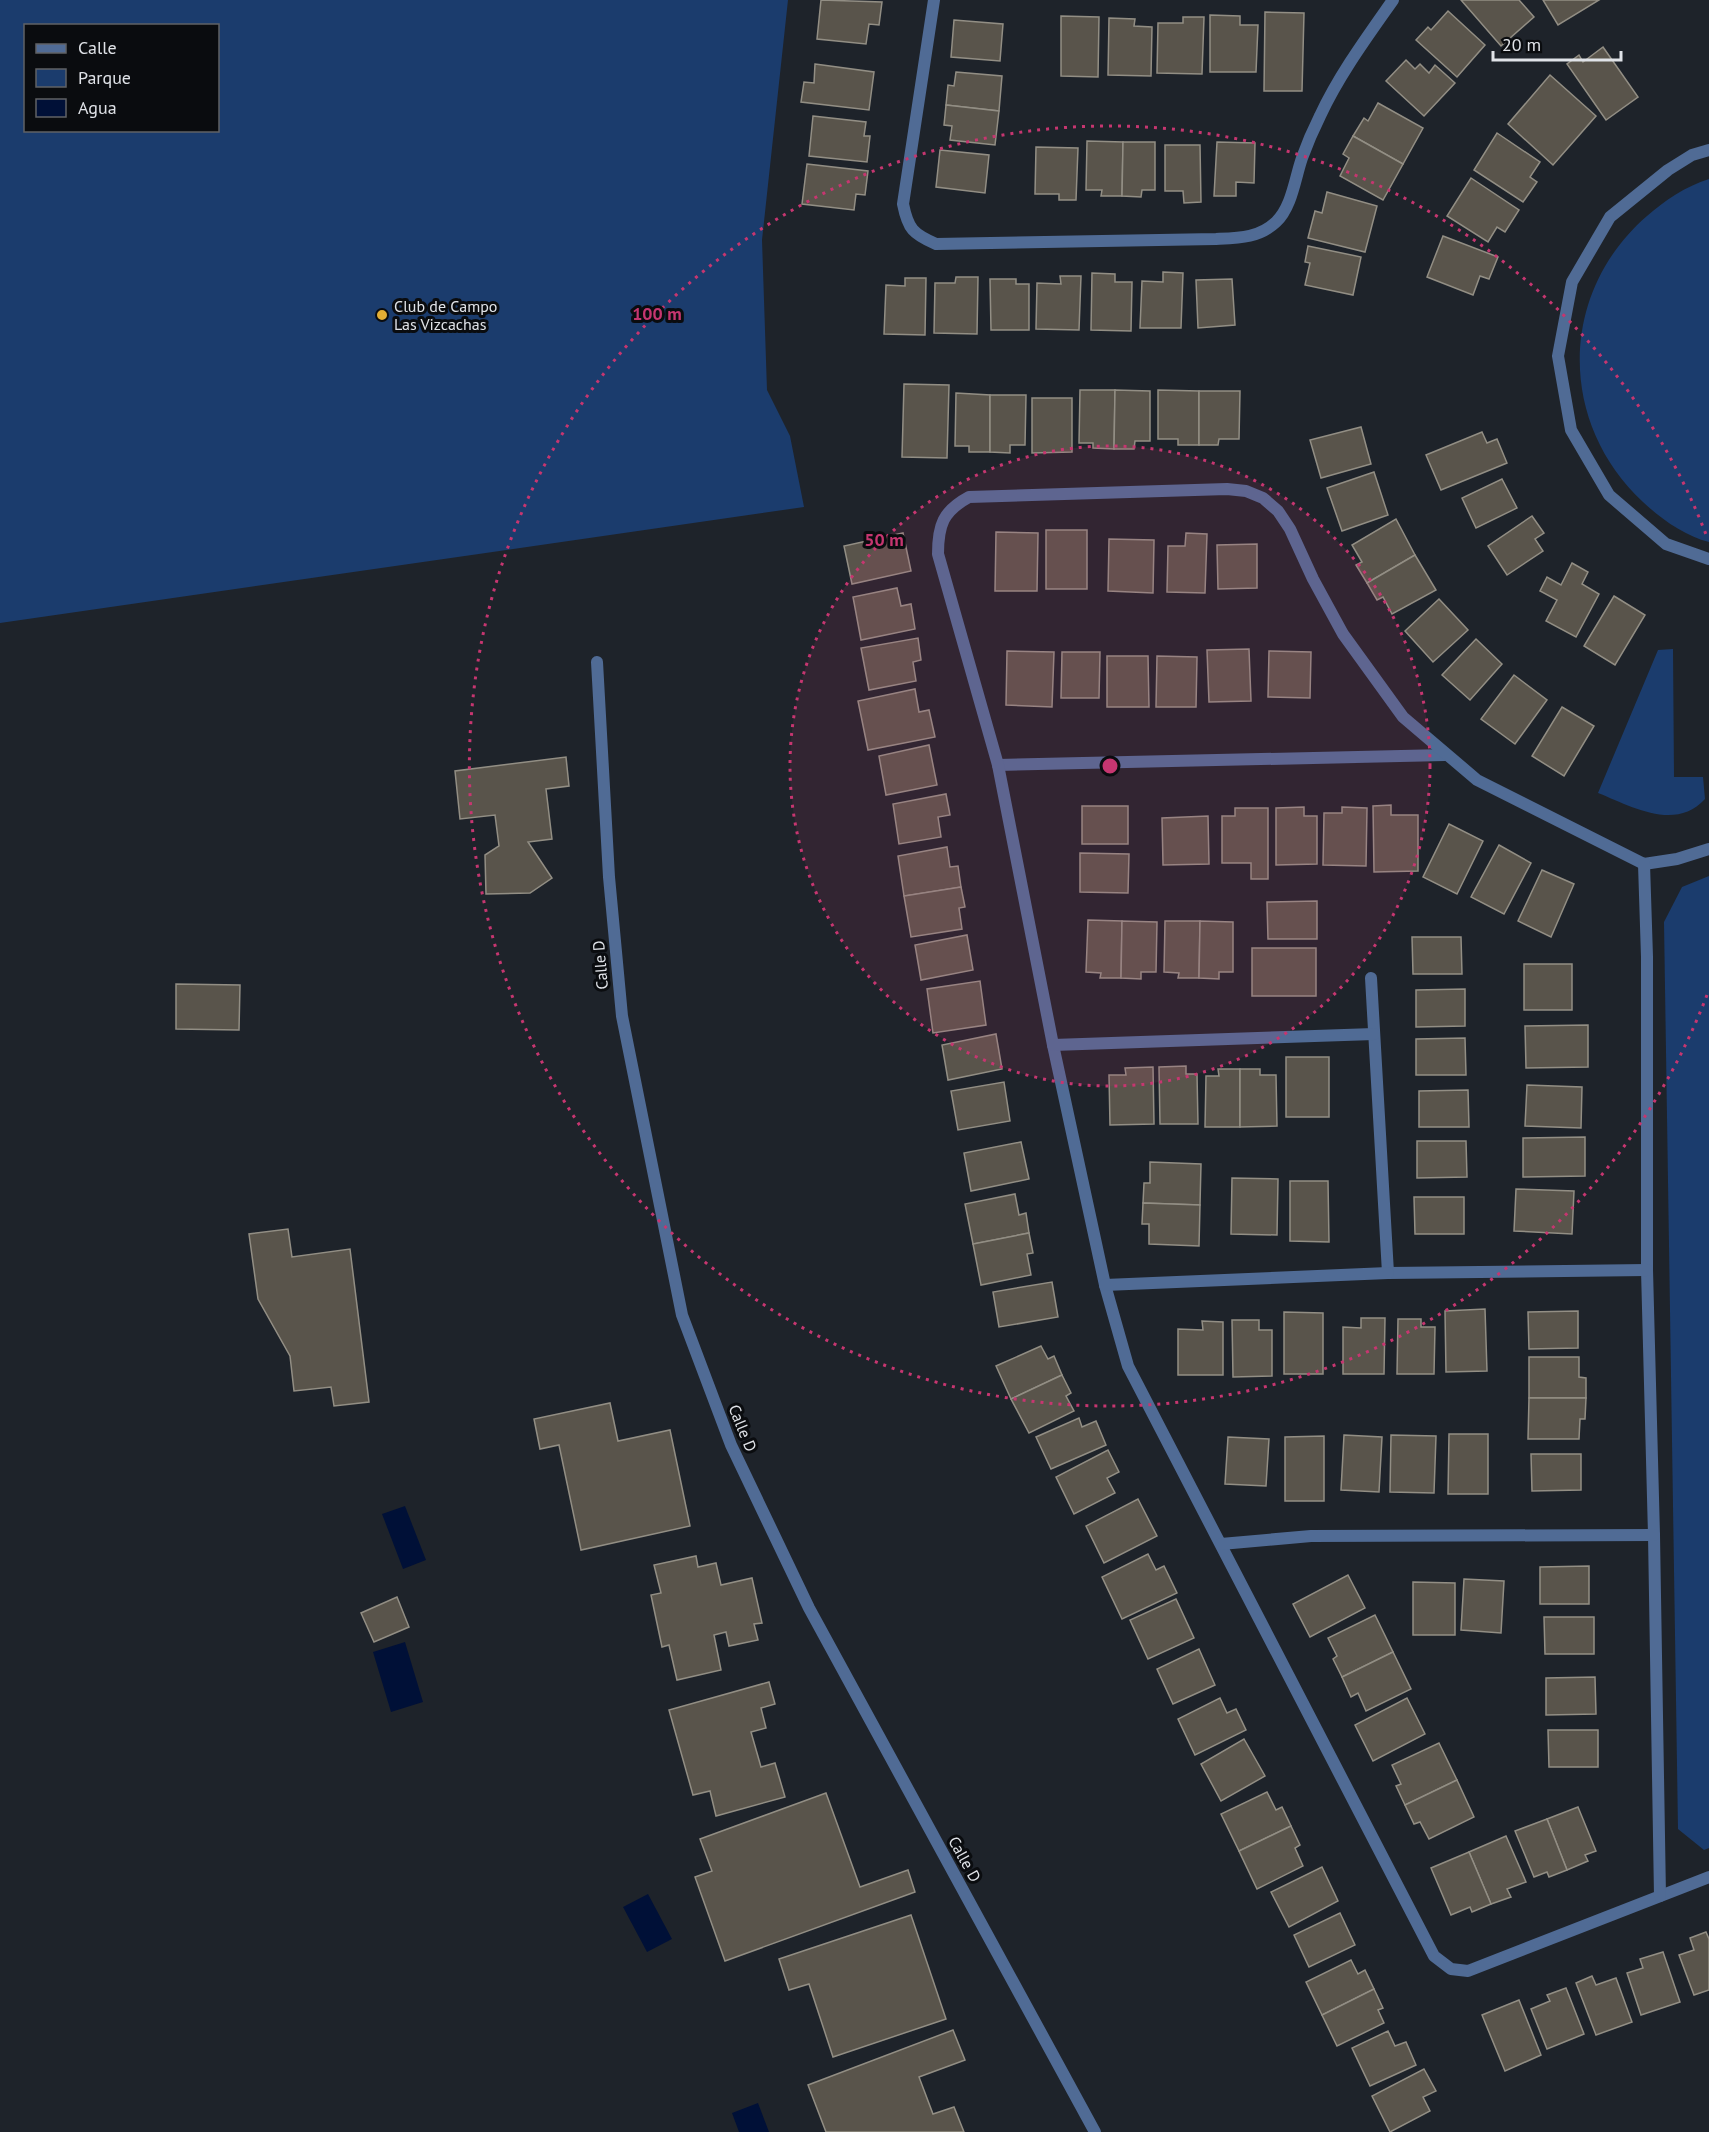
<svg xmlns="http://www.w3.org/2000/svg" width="1709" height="2132" viewBox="0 0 1709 2132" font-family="'PT Sans',sans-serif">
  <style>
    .green { fill: #1b3c6d; fill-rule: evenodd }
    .water { fill: #001037 }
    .building { fill: #59544b; stroke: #928e84; stroke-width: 1.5 }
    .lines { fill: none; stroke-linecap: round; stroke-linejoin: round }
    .minor { stroke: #506b95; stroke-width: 12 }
    .ring { fill: none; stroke: #c63670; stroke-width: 3; stroke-dasharray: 3 6 }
    .poi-dot { fill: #e3ae34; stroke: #0a0c0f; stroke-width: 2 }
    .labels { text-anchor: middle; stroke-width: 6; stroke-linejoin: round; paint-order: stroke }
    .poi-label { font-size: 16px; fill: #e0e3e8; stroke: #0a0c0f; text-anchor: start }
    .street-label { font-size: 16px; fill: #e0e3e8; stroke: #0a0c0f }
    .centre { fill: #c63670; stroke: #0a0c0f; stroke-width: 3 }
    .ring-label { font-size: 18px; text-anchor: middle; font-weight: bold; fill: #c63670; stroke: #0a0c0f; stroke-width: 6; stroke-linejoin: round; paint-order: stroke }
  </style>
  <rect width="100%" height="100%" fill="#1e232a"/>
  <g class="green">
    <path d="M0 0H788L762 240 767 390 790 436 804 507 0 623ZM26 26H218V130H26Z"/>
    <path d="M1709 179V542C1685 536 1661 519 1643 502 1558 423 1558 293 1647 216 1664 201 1686 186 1709 179Z"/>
    <path d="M1673 649 1674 777H1703L1705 799C1675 832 1631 806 1598 793L1658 650Z"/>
    <polygon points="1709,876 1709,1848 1704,1850 1678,1829 1664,922 1682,887"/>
  </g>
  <g class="water">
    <polygon points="405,1506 426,1560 403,1569 382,1514"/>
    <polygon points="405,1642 423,1702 391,1712 373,1652"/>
    <polygon points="648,1894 672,1939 647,1952 623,1907"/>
    <polygon points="758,2103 769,2132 739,2132 732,2113"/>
  </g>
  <g class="building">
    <polygon points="821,0 882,2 879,25 869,24 866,44 817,39"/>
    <polygon points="1461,0 1519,0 1534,17 1501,46"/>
    <polygon points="1543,0 1599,0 1558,25"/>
    <polygon points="1448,11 1485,45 1457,77 1416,40 1428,27 1431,30"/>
    <polygon points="1265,12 1304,13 1302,91 1264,91"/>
    <polygon points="1210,15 1240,16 1240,25 1258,25 1256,72 1210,72"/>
    <polygon points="1061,16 1099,17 1098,77 1061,76"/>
    <polygon points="1183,17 1204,17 1202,74 1157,73 1158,23 1183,23"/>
    <polygon points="1109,18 1135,19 1134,26 1152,27 1151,76 1108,75"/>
    <polygon points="954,20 1003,24 1000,61 951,57"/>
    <polygon points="1603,47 1638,97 1606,120 1567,64 1579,55 1583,62"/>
    <polygon points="1406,60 1415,69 1420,64 1429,73 1435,65 1455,83 1424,116 1386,81"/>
    <polygon points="815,64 874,72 869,110 801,102 804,82 814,83"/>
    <polygon points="956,72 1002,76 999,111 946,105 948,85 954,86"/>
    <polygon points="1550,75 1596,116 1553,165 1508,124"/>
    <polygon points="1378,103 1423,128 1403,164 1353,136 1364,118 1368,121"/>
    <polygon points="946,105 999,111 995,145 950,140 952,126 944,125"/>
    <polygon points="813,116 866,122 864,136 870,136 867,162 809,156"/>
    <polygon points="1497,133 1540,162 1530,177 1537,182 1523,202 1474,170"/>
    <polygon points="1353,136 1403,164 1383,200 1340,176 1349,158 1343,154"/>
    <polygon points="1087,141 1123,142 1122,196 1101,196 1102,190 1086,190"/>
    <polygon points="1123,142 1155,142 1155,190 1142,190 1141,197 1122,196"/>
    <polygon points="1217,142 1255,143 1254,183 1236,182 1236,196 1214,196"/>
    <polygon points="1165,145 1200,145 1201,202 1184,203 1183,191 1165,191"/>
    <polygon points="1036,147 1078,148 1076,200 1059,200 1059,194 1035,194"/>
    <polygon points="940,150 989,155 985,193 936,187"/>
    <polygon points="807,164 868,171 865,195 856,194 854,210 802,204"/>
    <polygon points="1471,178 1519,210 1505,232 1497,227 1488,242 1447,216"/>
    <polygon points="1327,192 1377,206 1365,252 1308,238 1315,211 1322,213"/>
    <polygon points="1443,236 1498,257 1489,279 1480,276 1473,295 1427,277"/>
    <polygon points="1308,246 1361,257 1353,295 1305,285 1310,263 1305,262"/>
    <polygon points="1163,272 1183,273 1181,328 1140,328 1142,281 1163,282"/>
    <polygon points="1092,273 1115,274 1115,282 1132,282 1131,331 1091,330"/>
    <polygon points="1060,276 1081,276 1079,330 1036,329 1037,283 1061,284"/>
    <polygon points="956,277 978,277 977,334 934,333 935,283 955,283"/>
    <polygon points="905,278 926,278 925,335 884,334 886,285 905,286"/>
    <polygon points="990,279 1016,279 1016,284 1029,284 1029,330 991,330"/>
    <polygon points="1232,279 1235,325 1198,328 1196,280"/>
    <polygon points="904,384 949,385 947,458 902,457"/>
    <polygon points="1080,390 1115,390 1114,449 1093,448 1093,443 1079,443"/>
    <polygon points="1115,390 1150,391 1150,441 1135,441 1134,449 1114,449"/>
    <polygon points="1158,390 1199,391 1199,445 1178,445 1178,439 1158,439"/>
    <polygon points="1199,391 1240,391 1239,439 1219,439 1218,445 1199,445"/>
    <polygon points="956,393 990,395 990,452 969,452 969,446 955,446"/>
    <polygon points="990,395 1026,395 1025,445 1010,445 1010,453 990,452"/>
    <polygon points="1032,398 1072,398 1072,452 1032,453"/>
    <polygon points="1361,427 1371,464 1321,478 1310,440"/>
    <polygon points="1482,432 1487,443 1497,439 1507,463 1441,490 1426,455"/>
    <polygon points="1374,472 1388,515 1342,531 1327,488"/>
    <polygon points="1502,479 1517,508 1476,528 1462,498"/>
    <polygon points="1532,516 1544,533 1535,539 1543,551 1507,575 1488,546"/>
    <polygon points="1396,519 1415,555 1367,583 1356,565 1362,562 1352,545"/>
    <rect x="1046" y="530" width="41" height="59"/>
    <polygon points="996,532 1038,533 1037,591 995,591"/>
    <polygon points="903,533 911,571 852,584 844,546"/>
    <polygon points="1186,533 1207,534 1205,593 1167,592 1168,546 1185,546"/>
    <polygon points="1109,539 1154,540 1153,593 1108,591"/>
    <polygon points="1257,544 1257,588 1218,589 1217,545"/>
    <polygon points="1415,555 1436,590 1392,614 1383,597 1377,600 1367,583"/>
    <polygon points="1572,563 1588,572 1582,584 1599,594 1576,637 1546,621 1557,600 1540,591 1547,577 1561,585"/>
    <polygon points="897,588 901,606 911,604 915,629 861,640 853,597"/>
    <polygon points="1614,596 1645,615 1615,665 1584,646"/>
    <polygon points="1439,599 1468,630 1433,662 1405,631"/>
    <polygon points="918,638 921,660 913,662 916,681 869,690 861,648"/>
    <polygon points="1476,639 1502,664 1470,700 1442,675"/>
    <polygon points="1249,649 1251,701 1209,702 1207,650"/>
    <polygon points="1007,651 1054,652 1052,707 1006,705"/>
    <polygon points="1269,651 1311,652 1310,698 1268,697"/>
    <polygon points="1062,652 1100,652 1099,698 1061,698"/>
    <polygon points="1107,656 1148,656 1149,707 1107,707"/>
    <polygon points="1157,656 1197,657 1196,707 1156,707"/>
    <polygon points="1514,675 1547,700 1515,744 1481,719"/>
    <polygon points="915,689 919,712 929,710 935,737 868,750 858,701"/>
    <polygon points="1562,707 1594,726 1564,776 1532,756"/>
    <polygon points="929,745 937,785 886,795 879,756"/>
    <polygon points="566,757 569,786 546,789 552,839 528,842 552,878 530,893 486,894 485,855 499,846 495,815 460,819 455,771"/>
    <polygon points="946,794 950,815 938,817 941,837 899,844 893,804"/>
    <polygon points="1391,805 1391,815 1418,815 1418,871 1374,872 1373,806"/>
    <rect x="1082" y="806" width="46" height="38"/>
    <polygon points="1304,807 1304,816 1317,816 1317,864 1276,865 1276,808"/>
    <polygon points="1342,807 1367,808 1366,866 1323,865 1324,813 1342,813"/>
    <polygon points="1235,808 1268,808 1268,879 1251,879 1251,863 1222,863 1222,816 1235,816"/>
    <polygon points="1208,816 1209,864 1163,865 1162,818"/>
    <polygon points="1449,824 1483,841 1457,894 1423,877"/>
    <polygon points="1499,845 1531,863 1504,914 1471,897"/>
    <polygon points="947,847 950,867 958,866 961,887 904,896 898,856"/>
    <polygon points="1080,853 1129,854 1128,893 1080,892"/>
    <polygon points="1542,870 1574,884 1551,937 1518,921"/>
    <polygon points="961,887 965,907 959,908 962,929 911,937 904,896"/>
    <polygon points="1317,901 1317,939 1268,939 1267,902"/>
    <polygon points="1088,920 1122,921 1121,978 1100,978 1101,973 1086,972"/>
    <polygon points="1122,921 1157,922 1156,972 1141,972 1141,979 1121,978"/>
    <polygon points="1165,921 1200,921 1199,978 1178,978 1179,973 1164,972"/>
    <polygon points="1200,921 1233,922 1233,972 1219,972 1219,979 1199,978"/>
    <polygon points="967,935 973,970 921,980 915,945"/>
    <polygon points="1412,937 1461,937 1462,974 1413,974"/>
    <rect x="1252" y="948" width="64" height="48"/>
    <rect x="1524" y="964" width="48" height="46"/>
    <polygon points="980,981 986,1025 933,1033 927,989"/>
    <polygon points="176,984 240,985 239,1030 176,1029"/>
    <polygon points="1465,989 1465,1026 1416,1027 1416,990"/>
    <polygon points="1588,1025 1588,1067 1526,1068 1525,1026"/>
    <polygon points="996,1034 1002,1069 948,1080 942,1045"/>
    <polygon points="1465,1038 1466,1075 1416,1075 1416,1039"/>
    <rect x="1286" y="1057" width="43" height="60"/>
    <polygon points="1186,1066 1186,1074 1197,1074 1198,1124 1160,1124 1159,1067"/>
    <polygon points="1153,1067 1154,1124 1110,1125 1109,1075 1126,1075 1125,1068"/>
    <polygon points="1218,1069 1240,1069 1240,1127 1205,1127 1206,1076 1219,1076"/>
    <polygon points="1240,1069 1260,1069 1260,1075 1276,1075 1277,1126 1240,1127"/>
    <polygon points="1004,1082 1010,1121 958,1130 951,1091"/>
    <polygon points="1527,1085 1582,1087 1581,1128 1525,1126"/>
    <polygon points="1468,1090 1469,1127 1419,1127 1419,1091"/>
    <polygon points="1585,1137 1585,1176 1523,1177 1523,1138"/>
    <polygon points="1417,1141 1466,1141 1467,1177 1417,1178"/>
    <polygon points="1021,1142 1029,1179 971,1191 964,1153"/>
    <polygon points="1150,1162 1201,1164 1200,1205 1143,1203 1144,1183 1150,1183"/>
    <polygon points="1232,1178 1278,1179 1277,1235 1231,1234"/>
    <polygon points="1290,1181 1328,1181 1329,1242 1290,1241"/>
    <polygon points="1516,1189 1574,1191 1572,1234 1514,1231"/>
    <polygon points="1015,1194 1019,1215 1026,1213 1029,1233 973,1244 965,1204"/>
    <polygon points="1414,1197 1464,1197 1464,1234 1415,1234"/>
    <polygon points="1143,1203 1200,1205 1199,1246 1149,1244 1149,1224 1142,1224"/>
    <polygon points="288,1229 292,1257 350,1249 369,1402 334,1406 331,1387 294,1391 290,1356 258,1299 249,1234"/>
    <polygon points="1029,1233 1033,1253 1027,1254 1031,1275 981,1285 973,1244"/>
    <polygon points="1052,1282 1058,1317 999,1327 993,1292"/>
    <polygon points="1485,1309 1487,1371 1446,1372 1445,1311"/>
    <polygon points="1578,1311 1578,1348 1529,1349 1528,1312"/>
    <polygon points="1284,1312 1323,1313 1323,1374 1284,1374"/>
    <polygon points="1361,1318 1385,1318 1384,1374 1343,1374 1343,1327 1361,1328"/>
    <polygon points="1398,1319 1421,1319 1421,1327 1435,1327 1434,1374 1397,1374"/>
    <polygon points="1232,1320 1259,1320 1259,1330 1272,1330 1272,1376 1233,1377"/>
    <polygon points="1202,1321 1223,1322 1223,1375 1178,1375 1178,1329 1203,1330"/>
    <polygon points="1041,1346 1048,1359 1054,1356 1062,1375 1011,1399 996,1366"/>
    <polygon points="1529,1357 1579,1357 1579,1377 1586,1378 1586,1398 1529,1398"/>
    <polygon points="1062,1375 1071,1393 1066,1396 1074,1411 1029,1433 1011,1399"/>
    <polygon points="1529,1398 1586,1398 1585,1419 1580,1419 1579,1439 1528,1439"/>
    <polygon points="610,1403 618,1441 670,1430 690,1526 581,1550 559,1445 540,1449 534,1419"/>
    <polygon points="1079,1418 1082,1427 1096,1421 1106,1445 1051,1469 1036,1437"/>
    <polygon points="1449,1434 1488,1434 1488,1494 1448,1494"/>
    <polygon points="1344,1435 1382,1437 1379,1492 1341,1490"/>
    <polygon points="1391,1435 1436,1436 1434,1493 1390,1492"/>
    <polygon points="1324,1436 1324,1501 1285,1501 1285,1437"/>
    <polygon points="1228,1437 1269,1439 1266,1486 1225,1484"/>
    <polygon points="1108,1450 1119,1472 1107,1478 1115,1493 1074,1514 1056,1477"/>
    <polygon points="1531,1454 1581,1454 1581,1490 1532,1491"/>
    <polygon points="1138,1499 1157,1536 1104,1563 1086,1526"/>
    <polygon points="1148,1554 1156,1570 1164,1566 1177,1593 1122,1619 1102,1577"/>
    <polygon points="696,1556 698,1567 716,1563 721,1585 752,1578 762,1623 754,1624 758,1640 729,1646 726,1632 714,1635 721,1670 677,1680 669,1645 662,1647 651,1595 661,1593 654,1565"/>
    <polygon points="1589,1566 1589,1604 1540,1604 1540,1567"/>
    <polygon points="1348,1575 1365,1608 1310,1637 1293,1604"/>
    <polygon points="1464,1579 1504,1581 1501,1633 1461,1630"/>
    <polygon points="1413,1582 1455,1583 1455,1635 1413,1635"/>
    <polygon points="397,1597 409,1627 374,1642 361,1613"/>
    <polygon points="1176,1599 1194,1638 1148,1659 1130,1620"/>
    <polygon points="1375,1615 1393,1652 1342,1677 1333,1659 1337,1656 1328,1638"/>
    <polygon points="1544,1617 1594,1617 1594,1654 1545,1654"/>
    <polygon points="1199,1649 1215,1685 1173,1704 1157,1669"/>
    <polygon points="1393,1652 1411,1689 1366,1711 1358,1693 1351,1697 1342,1677"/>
    <polygon points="1595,1677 1596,1714 1546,1715 1546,1678"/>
    <polygon points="769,1682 775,1704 761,1708 766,1728 751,1732 761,1767 775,1763 785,1797 716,1816 710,1791 693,1795 669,1710"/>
    <polygon points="1220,1698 1227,1713 1236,1709 1246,1730 1195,1755 1178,1719"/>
    <polygon points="1407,1698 1425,1734 1373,1761 1355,1725"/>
    <polygon points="1548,1730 1598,1730 1598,1767 1549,1767"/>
    <polygon points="1244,1739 1265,1776 1221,1801 1201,1764"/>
    <polygon points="1439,1743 1457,1780 1405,1805 1396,1786 1401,1784 1392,1765"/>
    <polygon points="1457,1780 1474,1817 1429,1839 1420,1822 1414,1824 1405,1805"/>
    <polygon points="1267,1792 1276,1810 1282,1807 1291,1826 1239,1851 1221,1814"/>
    <polygon points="826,1793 860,1887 908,1870 915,1892 725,1961 695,1877 712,1871 700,1839"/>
    <polygon points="1578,1807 1596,1851 1585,1855 1588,1861 1567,1870 1547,1819"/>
    <polygon points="1547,1819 1567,1870 1549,1877 1547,1872 1534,1877 1515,1831"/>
    <polygon points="1291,1826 1300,1845 1295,1848 1303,1866 1257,1889 1239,1851"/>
    <polygon points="1506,1836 1526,1882 1507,1889 1511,1897 1491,1904 1469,1852"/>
    <polygon points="1469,1852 1491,1904 1472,1912 1470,1907 1451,1915 1431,1868"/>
    <polygon points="1322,1867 1338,1901 1289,1927 1271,1892"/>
    <polygon points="1340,1913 1355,1945 1309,1967 1294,1935"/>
    <polygon points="911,1915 946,2019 833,2057 809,1984 789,1990 779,1959"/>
    <polygon points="1706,1932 1709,1939 1709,1990 1694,1995 1679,1955 1694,1950 1690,1938"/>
    <polygon points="1663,1952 1680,2002 1641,2015 1627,1973 1643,1968 1640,1959"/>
    <polygon points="1351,1960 1358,1974 1365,1970 1374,1989 1322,2015 1306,1982"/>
    <polygon points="1592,1976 1596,1985 1616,1978 1632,2022 1596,2035 1576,1983"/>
    <polygon points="1566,1988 1584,2034 1547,2049 1531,2009 1550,2001 1547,1995"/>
    <polygon points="1374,1989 1383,2008 1378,2010 1384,2023 1337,2046 1322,2015"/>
    <polygon points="1519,2000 1541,2055 1505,2071 1482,2015"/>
    <polygon points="953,2030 965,2060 919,2077 933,2114 954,2107 964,2132 826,2132 808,2085"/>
    <polygon points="1388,2031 1395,2046 1406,2042 1416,2065 1370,2086 1352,2048"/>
    <polygon points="1424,2069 1436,2091 1423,2097 1430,2111 1390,2132 1372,2096"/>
  </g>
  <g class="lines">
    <g class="minor">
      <path d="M934 0 903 204C908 229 913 234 936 244L1216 239C1239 238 1259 238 1276 222 1292 207 1295 178 1302 158 1307 144 1313 130 1320 116 1339 75 1367 37 1393 0"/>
      <polyline points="1709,150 1692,155 1668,170 1610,217 1572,282 1558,356 1571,430 1609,495 1666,544 1709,559"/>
      <polyline points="597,662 609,877 622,1016 682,1315 731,1445 809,1608 1095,2132"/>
      <polyline points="998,765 1445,755"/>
      <path d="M1709 849 1677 859 1644 864 1477 780 1403 717 1343 634 1313 579 1290 529 1278 511 1263 498 1246 491 1227 489 969 497C943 511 938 525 938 554L998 765 1053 1045 1105 1285 1128 1366 1434 1956 1451 1969 1468 1971 1709 1877"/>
      <polyline points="1644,864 1647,957 1647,1270 1654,1535 1660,1896"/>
      <polyline points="1371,978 1388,1273 1647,1270"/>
      <polyline points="1053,1045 1374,1034"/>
      <polyline points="1105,1285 1388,1273"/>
      <polyline points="1221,1544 1311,1536 1654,1535"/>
    </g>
  </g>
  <circle cx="1110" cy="766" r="320" fill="#c63670" fill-opacity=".12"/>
  <g class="ring">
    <circle cx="1110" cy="766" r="320"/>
    <path d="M1707 995A640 640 0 1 1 1707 537"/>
  </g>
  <circle class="poi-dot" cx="382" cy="315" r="6"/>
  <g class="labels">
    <g class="poi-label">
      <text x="394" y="312">Club de Campo<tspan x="394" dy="18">Las Vizcachas</tspan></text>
    </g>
    <g class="street-label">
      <text transform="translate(600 965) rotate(-95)" y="6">Calle D</text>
      <text transform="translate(743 1428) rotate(68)" y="6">Calle D</text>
      <text transform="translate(965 1859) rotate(61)" y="6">Calle D</text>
    </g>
  </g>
  <circle cx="1110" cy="766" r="9" class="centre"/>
  <g class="ring-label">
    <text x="657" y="320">100 m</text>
    <text x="884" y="546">50 m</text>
  </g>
  <rect x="24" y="24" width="195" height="108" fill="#0a0c0f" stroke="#606266" stroke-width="1.5"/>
  <rect x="36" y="44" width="30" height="9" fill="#506b95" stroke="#606266" stroke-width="1.5"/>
  <text x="78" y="54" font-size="18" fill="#e0e3e8">Calle</text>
  <rect x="36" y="69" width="30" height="18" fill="#1b3c6d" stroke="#606266" stroke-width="1.5"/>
  <text x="78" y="84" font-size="18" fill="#e0e3e8">Parque</text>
  <rect x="36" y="99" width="30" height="18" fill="#001037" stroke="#606266" stroke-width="1.5"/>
  <text x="78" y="114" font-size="18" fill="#e0e3e8">Agua</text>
  <path d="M1493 51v9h128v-9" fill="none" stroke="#e0e3e8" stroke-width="3"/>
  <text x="1502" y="51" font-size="18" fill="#e0e3e8" stroke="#0a0c0f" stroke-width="4.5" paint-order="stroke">20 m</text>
</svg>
